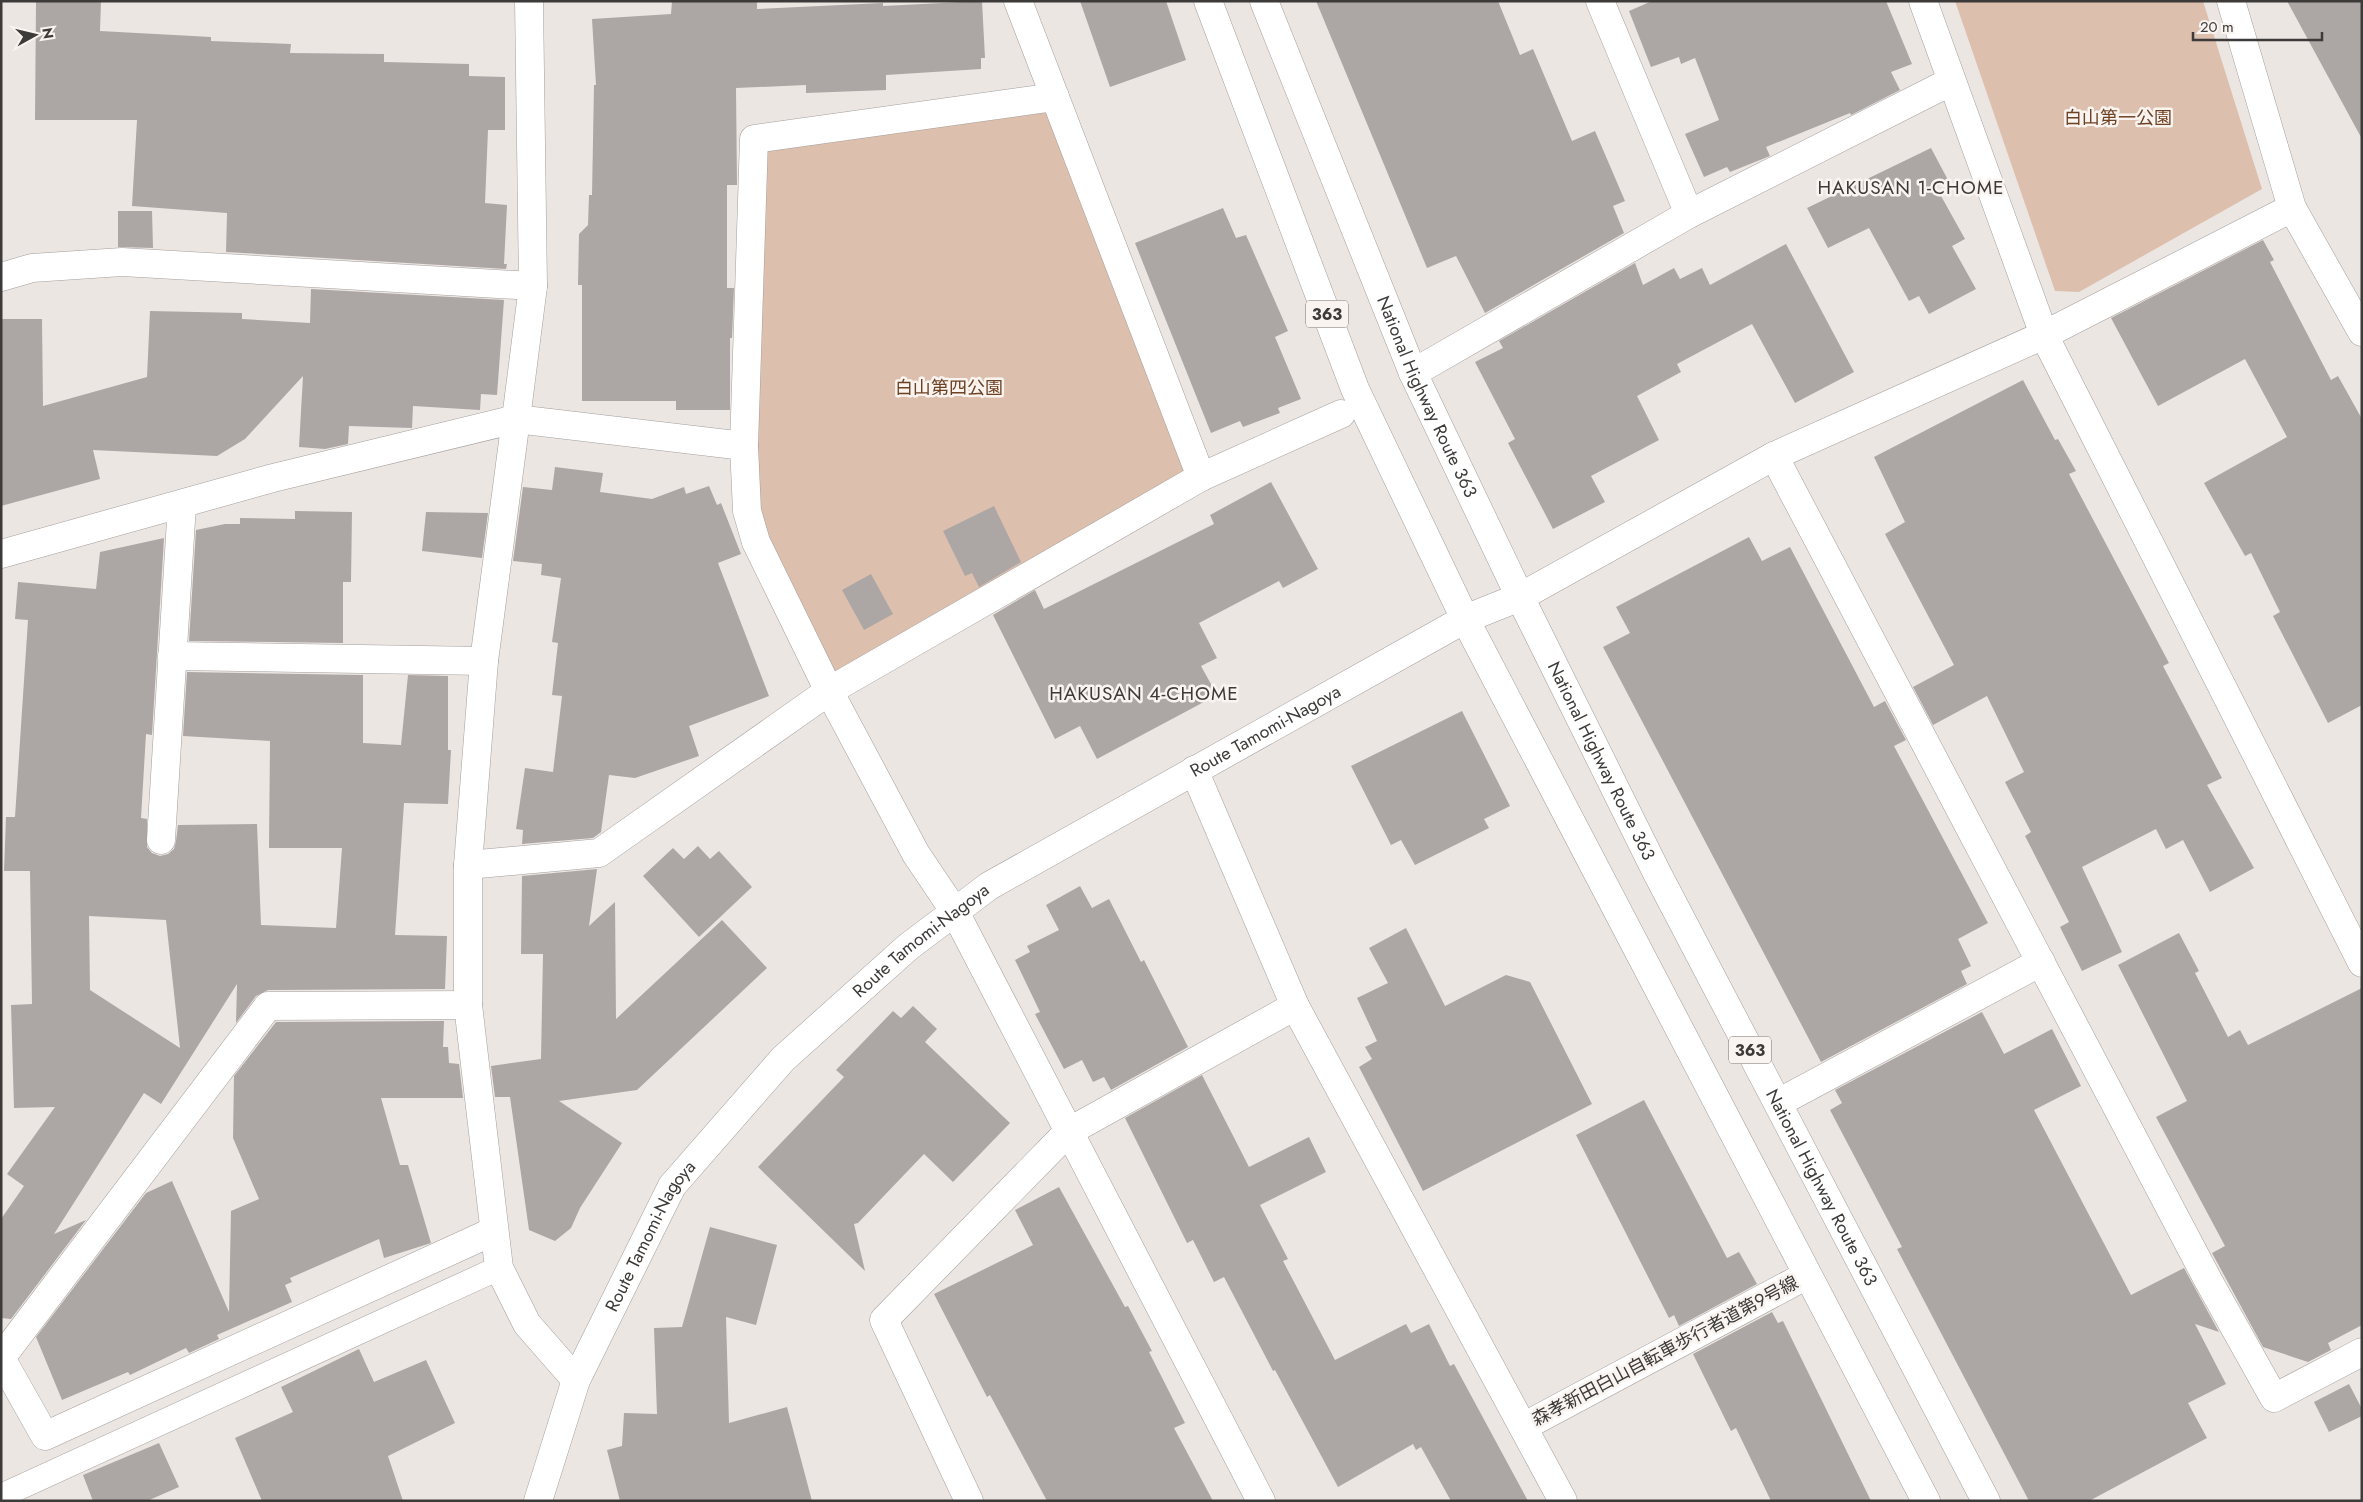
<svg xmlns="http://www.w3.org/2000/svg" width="2363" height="1502" viewBox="0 0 2363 1502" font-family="Jost,'Noto Sans JP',sans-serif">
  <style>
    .green { fill: #ddbfae }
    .building { fill: #aca7a4; fill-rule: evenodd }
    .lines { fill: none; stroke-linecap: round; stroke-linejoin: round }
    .lane-casing { stroke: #a49f9c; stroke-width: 25 }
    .street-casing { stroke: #a49f9c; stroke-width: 29 }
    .secondary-casing { stroke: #a49f9c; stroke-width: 29 }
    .highway-casing { stroke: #a49f9c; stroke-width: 29 }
    .lane { stroke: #fff; stroke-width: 24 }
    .street { stroke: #fff; stroke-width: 28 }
    .secondary { stroke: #fff; stroke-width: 28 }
    .highway { stroke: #fff; stroke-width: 28 }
    .labels { text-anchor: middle; stroke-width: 5; stroke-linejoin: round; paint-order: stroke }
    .shield { fill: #f9f4f0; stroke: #757270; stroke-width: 1 }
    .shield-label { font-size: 16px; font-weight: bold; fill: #3d3b39 }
    .park-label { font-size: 18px; fill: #6e4123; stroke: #f9f4f0 }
    .street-label { font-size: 18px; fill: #3d3b39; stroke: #f9f4f0 }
    .neighbourhood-label { font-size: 19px; letter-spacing: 1px; fill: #3d3b39; stroke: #f9f4f0 }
  </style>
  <rect width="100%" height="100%" fill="#ece6e3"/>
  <g class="green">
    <polygon points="1955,1 2203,1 2262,189 2079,292 2055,291"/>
    <polygon points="1053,97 1199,477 829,688 768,562 746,445 754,139"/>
  </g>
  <g class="building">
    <polygon points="36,1 101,1 100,31 211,37 211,41 291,44 290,53 384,54 384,62 469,64 469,76 505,77 505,130 488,130 485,203 507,205 504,264 507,264 506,269 226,252 227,213 132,206 137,120 35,120"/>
    <polygon points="672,1 757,1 757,9 883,3 883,6 982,1 985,58 981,58 981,69 886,75 886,90 806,93 806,85 736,88 737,185 727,185 727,288 734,288 732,338 730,338 730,410 676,410 676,401 582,401 582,285 578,285 579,234 588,225 589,195 592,195 594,85 596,85 592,19 671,14"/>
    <polygon points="1080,1 1166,1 1186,60 1110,87"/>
    <polygon points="1316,1 1498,1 1520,55 1533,49 1572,141 1595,131 1625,201 1613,206 1624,233 1485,313 1456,256 1427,268"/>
    <polygon points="1652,1 1886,1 1912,64 1891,72 1900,90 1851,115 1850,113 1766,147 1770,156 1730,172 1727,167 1704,177 1685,134 1719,120 1695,58 1681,64 1679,57 1651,67 1629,11"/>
    <polygon points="2287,1 2362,1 2362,139"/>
    <polygon points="1931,148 1948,180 1936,187 1965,239 1952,246 1976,289 1929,314 1919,296 1909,301 1869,228 1828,248 1807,208"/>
    <polygon points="1223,208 1236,238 1246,235 1288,331 1275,337 1301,399 1278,408 1280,413 1243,427 1240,421 1211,433 1135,243"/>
    <polygon points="118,211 152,211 153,248 118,247"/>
    <polygon points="2263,240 2274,260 2270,262 2331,380 2338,376 2362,419 2362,705 2328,723 2273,616 2280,612 2251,553 2245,556 2204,483 2287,437 2245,359 2158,406 2111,318"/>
    <polygon points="1786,244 1854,372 1795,403 1752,324 1677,364 1681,372 1637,396 1659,440 1591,476 1605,502 1553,529 1508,443 1515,439 1475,362 1503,348 1499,341 1635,263 1643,285 1674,268 1680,279 1702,268 1710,285"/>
    <polygon points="311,289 504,300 497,395 481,394 480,410 413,406 412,428 349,426 348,444 325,449 299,447 303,376 245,439 217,456 93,450 100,479 1,506 1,319 42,319 43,406 147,377 150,311 242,313 242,319 310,323"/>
    <polygon points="2023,380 2055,440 2058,439 2076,471 2069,474 2169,663 2163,666 2222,778 2207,785 2254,868 2210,892 2183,840 2166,849 2156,829 2082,867 2122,952 2082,971 2060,927 2069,922 2025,836 2031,832 2005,782 2024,772 1987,696 1933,725 1913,687 1954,665 1885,534 1905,522 1874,457"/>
    <polygon points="555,467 603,473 600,492 652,499 684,487 686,494 709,486 717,505 721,503 741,554 718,563 769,696 689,726 699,756 635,778 609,775 601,832 593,838 522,844 523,830 516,829 525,768 553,772 562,696 552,695 558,643 552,642 561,578 541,575 542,564 513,561 523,487 552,490"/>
    <polygon points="1271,482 1318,569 1283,588 1279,581 1199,623 1217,658 1201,666 1217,695 1097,759 1080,726 1055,739 993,615 1035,590 1044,609 1214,524 1210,515"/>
    <polygon points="994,506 1021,562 979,587 972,573 965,576 943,531"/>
    <polygon points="295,511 352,512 351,582 343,582 343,643 189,641 196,530 225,524 240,524 240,518 295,519"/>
    <polygon points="426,512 488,513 482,558 422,551"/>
    <polygon points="1749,537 1762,561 1790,547 1874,707 1885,701 1906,740 1894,746 1988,923 1958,939 1971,966 1961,971 1967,984 1821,1062 1603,647 1630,633 1616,607"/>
    <path d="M164 538 152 735 146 734 141 818 147 819V847L152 853 160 856 168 854 174 849 176 841 178 825 257 824 261 925 336 928 342 848H269L270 741 183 736 187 672 363 675V743L401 745 408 675 448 676V750H451L448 804 404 803 395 935 447 936 445 989 268 990 256 996 236 1023 237 984 161 1104 144 1093 54 1234 86 1220 11 1319 1 1318V1219L24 1186 7 1174 55 1107 14 1108 11 1005 32 1004 30 871H4L6 817H15L28 620 15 619 18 582 96 589 100 552ZM89 916 166 920 180 1048 90 990Z"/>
    <polygon points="871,574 893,614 864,630 842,590"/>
    <polygon points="1462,711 1510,806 1484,819 1489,828 1415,865 1401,840 1391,845 1351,766"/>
    <polygon points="698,846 710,859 719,851 752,887 699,937 643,876 673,848 684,859"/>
    <polygon points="597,869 589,926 615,902 616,1019 722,920 767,968 637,1090 559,1101 622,1143 580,1208 571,1228 555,1241 529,1230 510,1097 495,1097 491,1066 541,1059 543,954 521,954 522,876"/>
    <polygon points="1080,886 1092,908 1109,899 1141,962 1144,960 1188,1047 1111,1090 1104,1077 1093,1082 1082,1060 1064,1069 1035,1014 1040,1012 1015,960 1030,952 1027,946 1059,930 1046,905"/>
    <polygon points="1406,928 1445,1006 1506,975 1530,982 1592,1104 1423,1191 1359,1067 1372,1059 1365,1047 1377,1041 1357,998 1388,983 1369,948"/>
    <polygon points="2179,933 2199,971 2195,973 2228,1037 2240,1030 2248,1045 2362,988 2362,1325 2328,1343 2331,1350 2308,1362 2263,1347 2212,1253 2225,1246 2156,1117 2187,1101 2118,965"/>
    <polygon points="913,1006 937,1029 925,1042 1010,1123 953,1182 924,1154 858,1223 854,1224 865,1271 758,1167 844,1077 836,1070 893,1011 901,1018"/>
    <polygon points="1982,1012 2004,1054 2052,1029 2081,1086 2034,1110 2131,1295 2184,1268 2219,1332 2195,1324 2226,1384 2188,1403 2207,1438 2089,1501 2029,1501 1897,1249 1902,1247 1830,1110 1842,1103 1835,1090"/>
    <polygon points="444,1021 443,1047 448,1047 449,1063 459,1064 463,1098 381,1098 400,1165 408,1165 431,1243 384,1258 379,1239 290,1278 292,1282 285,1285 292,1302 217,1335 219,1339 189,1353 186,1348 130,1375 128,1372 62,1400 36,1337 146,1193 172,1181 229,1312 231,1211 259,1199 233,1138 234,1076 276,1022"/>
    <polygon points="1202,1075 1249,1167 1309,1137 1326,1172 1260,1205 1288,1259 1283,1261 1335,1360 1406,1324 1411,1333 1429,1324 1450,1366 1454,1364 1528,1501 1451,1501 1421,1447 1416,1450 1413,1444 1338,1487 1275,1370 1273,1371 1224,1277 1214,1282 1193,1240 1187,1243 1125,1118"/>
    <polygon points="1644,1100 1727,1258 1739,1252 1757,1284 1679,1326 1674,1315 1669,1318 1576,1135"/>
    <polygon points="1059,1187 1125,1307 1128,1306 1152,1351 1149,1352 1185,1423 1174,1428 1213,1501 1047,1501 990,1395 987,1397 934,1294 1033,1245 1015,1210"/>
    <polygon points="710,1227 777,1245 756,1325 726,1317 729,1423 787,1407 812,1501 620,1501 607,1450 622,1446 624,1413 657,1414 654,1328 682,1327"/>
    <polygon points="1772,1312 1778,1323 1783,1321 1871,1501 1771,1501 1736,1428 1731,1431 1693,1354"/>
    <polygon points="359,1349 374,1382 426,1360 455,1423 388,1456 403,1501 262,1501 235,1438 293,1412 281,1387"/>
    <polygon points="2349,1384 2362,1409 2362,1416 2329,1432 2314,1402"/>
    <polygon points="159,1443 179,1487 147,1501 93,1501 83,1475"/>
  </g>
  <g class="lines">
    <defs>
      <polyline id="lane" points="1,1496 499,1268"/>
      <g id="street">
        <polyline points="529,1 533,286 516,419 744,446 747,511 756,542 829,691 916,854 955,912 1261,1501"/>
        <polyline points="1600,1 1689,214"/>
        <polyline points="1923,1 2044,335 2362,963"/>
        <polyline points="2231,1 2292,208 2362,332"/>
        <polyline points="1,277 32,268 122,262 533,286"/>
        <polyline points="1413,373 1689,214 1950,82"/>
        <polyline points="744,446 754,139 1055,97"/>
        <polyline points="1774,456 2208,1280 2274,1398 2362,1352"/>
        <polyline points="1201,477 1341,414"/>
        <polyline points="1,554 273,478 516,419 484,661 468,865 468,1005 499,1268 527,1324 576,1380"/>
        <polyline points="1520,597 1774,456 2044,335 2292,208"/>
        <polyline points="172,656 484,661"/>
        <polyline points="1194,770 1295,1006 1563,1501"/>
        <polyline points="161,840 182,504"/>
        <polyline points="468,865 599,853 829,691 1201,477 1018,1"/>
        <polyline points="468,1005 268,1006 1,1358 45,1436 494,1231"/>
        <polyline points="1778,1103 2041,962"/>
        <polyline points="1523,1427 1807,1275"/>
        <polyline points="969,1501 884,1320 1068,1132 1295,1006"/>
      </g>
      <g id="secondary">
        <path id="s1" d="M538 1501 576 1380 672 1186 783 1059 908 947 989 886 1465 619 1520 597"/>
      </g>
      <g id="highway">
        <polyline points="1208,1 1355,389 1465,619 1926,1501"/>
        <path id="s2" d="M1264 1 1413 373 1520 597 1657 873 1986 1501"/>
      </g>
    </defs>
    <use href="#lane" class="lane-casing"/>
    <use href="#street" class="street-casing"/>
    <use href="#secondary" class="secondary-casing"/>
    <use href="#highway" class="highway-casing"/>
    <use href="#lane" class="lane"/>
    <use href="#street" class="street"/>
    <use href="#secondary" class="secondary"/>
    <use href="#highway" class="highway"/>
  </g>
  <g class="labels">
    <g class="shield">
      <rect x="1306" y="300.5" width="42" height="27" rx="4"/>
      <rect x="1729" y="1036.5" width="42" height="27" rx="4"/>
    </g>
    <g class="shield-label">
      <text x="1327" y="320">363</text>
      <text x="1750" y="1056">363</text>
    </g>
    <g class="park-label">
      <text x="2118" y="124">白山第一公園</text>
      <text x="949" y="394">白山第四公園</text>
    </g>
    <g class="street-label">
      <text dy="6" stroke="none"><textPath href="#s2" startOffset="428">National Highway Route 363</textPath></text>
      <text dy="6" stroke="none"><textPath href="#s1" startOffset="1098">Route Tamomi-Nagoya</textPath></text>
      <text dy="6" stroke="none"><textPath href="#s2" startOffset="832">National Highway Route 363</textPath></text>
      <text dy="6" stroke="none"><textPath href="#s1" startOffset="694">Route Tamomi-Nagoya</textPath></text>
      <text dy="6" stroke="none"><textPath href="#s2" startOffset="1312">National Highway Route 363</textPath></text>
      <text dy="6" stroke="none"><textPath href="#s1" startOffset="289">Route Tamomi-Nagoya</textPath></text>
      <text transform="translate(1665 1351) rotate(-28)" y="6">森孝新田白山自転車歩行者道第９号線</text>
    </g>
    <g class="neighbourhood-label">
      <text x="1911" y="194">HAKUSAN 1-CHOME</text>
      <text x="1144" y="700">HAKUSAN 4-CHOME</text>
    </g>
  </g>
  <rect width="2363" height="1502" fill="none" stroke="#3d3b39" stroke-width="5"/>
  <g transform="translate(35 35) rotate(82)" stroke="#f9f4f0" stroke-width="4" paint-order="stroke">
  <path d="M0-4L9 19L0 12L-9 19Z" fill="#3d3b39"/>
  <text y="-8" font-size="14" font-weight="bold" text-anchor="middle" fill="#3d3b39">N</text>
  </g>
  <path d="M2193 32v8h129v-8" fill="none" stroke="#3d3b39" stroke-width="2.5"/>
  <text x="2200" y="32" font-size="15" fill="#3d3b39" stroke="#f9f4f0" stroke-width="4" paint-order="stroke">20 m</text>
</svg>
